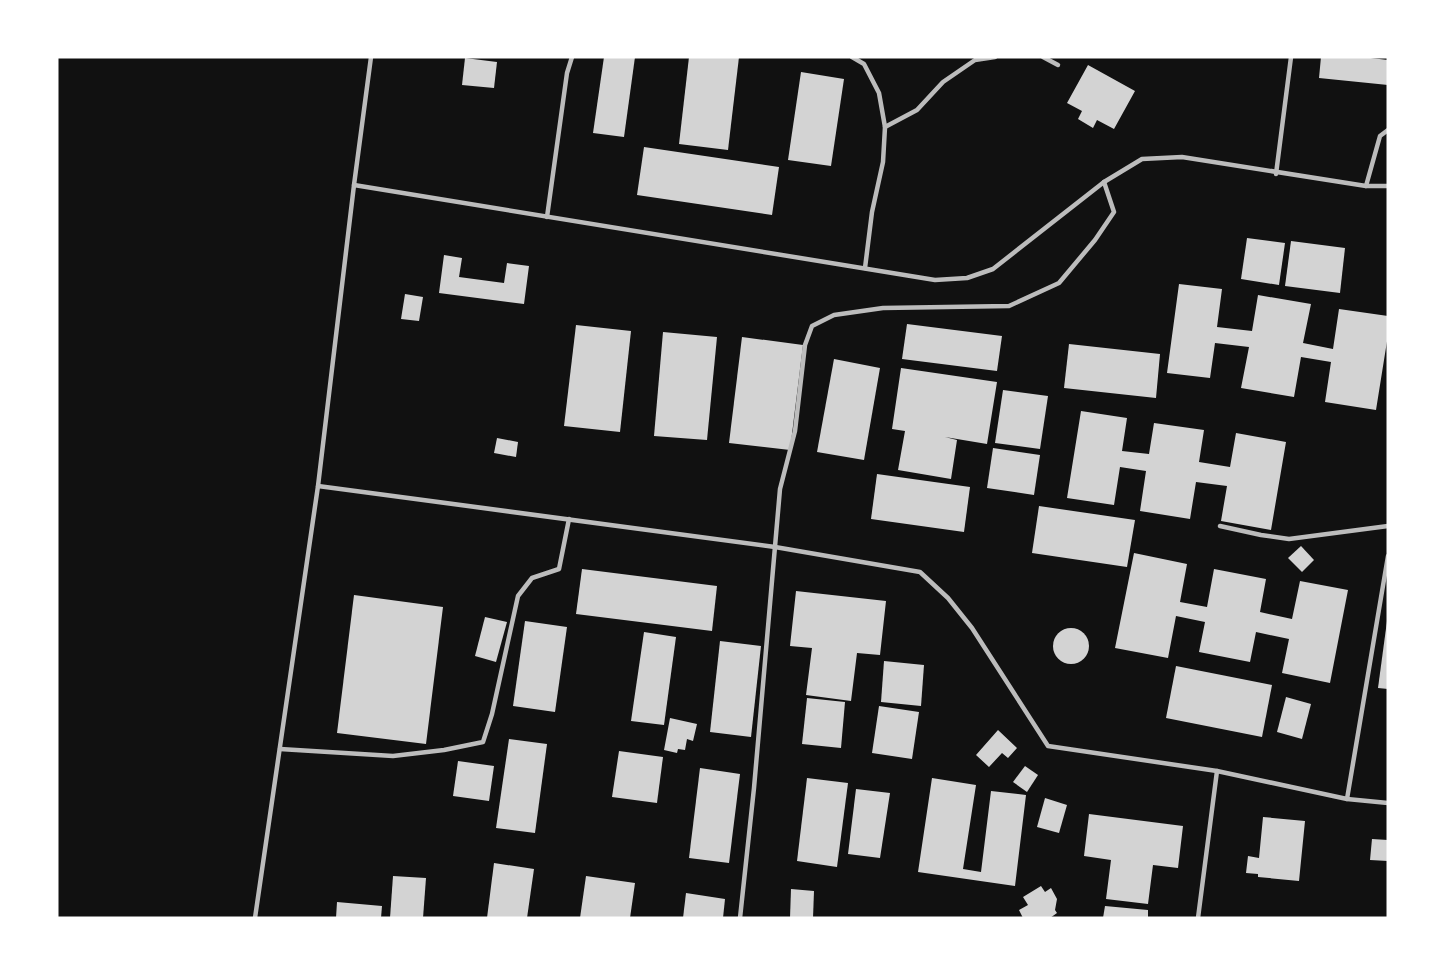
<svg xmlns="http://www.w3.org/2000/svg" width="1445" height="975" viewBox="0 0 1445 975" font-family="Raleway,sans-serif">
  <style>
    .building { fill: #d3d3d3 }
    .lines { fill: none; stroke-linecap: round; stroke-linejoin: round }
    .service { stroke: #bcbcbc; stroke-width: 4.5 }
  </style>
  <rect width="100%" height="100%" fill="#111"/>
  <g class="building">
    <polygon points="604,57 635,57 624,137 593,133"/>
    <polygon points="689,57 739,57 728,150 679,144"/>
    <polygon points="1321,57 1362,57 1388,60 1388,85 1319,78"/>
    <polygon points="465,58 497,62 494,88 462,85"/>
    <polygon points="1088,65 1135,91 1114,129 1097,120 1093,128 1078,119 1082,111 1067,103"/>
    <polygon points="801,72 844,79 831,166 788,160"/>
    <polygon points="644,147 779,167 772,215 637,195"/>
    <polygon points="1247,238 1285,243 1279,285 1241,279"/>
    <polygon points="1291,241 1345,248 1340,293 1285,286"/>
    <polygon points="444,255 462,258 459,277 504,283 507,263 529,266 524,304 439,293"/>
    <polygon points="1179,284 1222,289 1217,327 1252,331 1258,295 1311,304 1303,343 1333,349 1339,309 1388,316 1388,335 1376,410 1325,402 1331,362 1301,357 1294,397 1241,388 1249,347 1215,343 1210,378 1167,373"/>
    <polygon points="405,294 423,297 419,321 401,319"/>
    <polygon points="907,324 1002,336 997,371 902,359"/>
    <polygon points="576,325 631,331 620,432 564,426"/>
    <polygon points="663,332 717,337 707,440 654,436"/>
    <polygon points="742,337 803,345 790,450 729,443"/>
    <polygon points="1069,344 1160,354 1156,398 1064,388"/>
    <polygon points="834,359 880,368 864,460 817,452"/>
    <polygon points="901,368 997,382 987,444 945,437 957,440 951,479 898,470 905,431 892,429"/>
    <polygon points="1003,390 1048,396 1040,449 995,443"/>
    <polygon points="1081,411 1127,418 1122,451 1149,454 1154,423 1204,430 1199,462 1230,467 1236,433 1286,442 1271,530 1221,521 1227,486 1196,482 1190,519 1140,511 1146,471 1120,467 1114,505 1067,498"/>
    <polygon points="497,438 518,442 516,457 494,453"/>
    <polygon points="993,448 1040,455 1034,495 987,488"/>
    <polygon points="877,474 970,487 964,532 871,519"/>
    <polygon points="1039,506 1135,520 1127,567 1032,553"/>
    <polygon points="1301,546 1314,560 1302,572 1288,558"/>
    <polygon points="1134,553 1187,564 1180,602 1207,607 1214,569 1266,579 1260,612 1292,619 1300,581 1348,590 1330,683 1282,673 1289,639 1256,632 1250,662 1199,652 1205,622 1176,616 1168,658 1115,648"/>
    <polygon points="582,569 717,586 712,631 576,614"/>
    <polygon points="796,591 886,601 880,655 857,653 851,701 806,695 812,648 790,646"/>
    <polygon points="354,595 443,607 426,744 337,733"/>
    <polygon points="485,617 507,622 496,662 475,656"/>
    <polygon points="525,621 567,627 555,712 513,706"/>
    <polygon points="1387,621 1388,621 1388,689 1378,688"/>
    <circle cx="1071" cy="646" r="18"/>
    <polygon points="644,632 676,637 664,725 631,721"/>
    <polygon points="720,641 761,646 751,737 710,732"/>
    <polygon points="884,661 924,665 921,706 881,702"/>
    <polygon points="1176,666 1272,685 1262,737 1166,718"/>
    <polygon points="1286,697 1311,704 1302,739 1277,732"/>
    <polygon points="807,698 845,702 841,748 802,744"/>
    <polygon points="879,706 919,712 912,759 872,753"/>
    <polygon points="670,718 697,724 693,741 687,739 685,750 678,749 677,753 664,750"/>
    <polygon points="998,730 1017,748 1008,758 1002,753 989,767 976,755"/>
    <polygon points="509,739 547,744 535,833 496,828"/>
    <polygon points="619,751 663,757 657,803 612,797"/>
    <polygon points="458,761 494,766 489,801 453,796"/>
    <polygon points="1025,766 1038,775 1027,792 1013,782"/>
    <polygon points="700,768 740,774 729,863 689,858"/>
    <polygon points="807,778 848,783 837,867 797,861"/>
    <polygon points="932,778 976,785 963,869 981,872 991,791 1026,795 1015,886 918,872"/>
    <polygon points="856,789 890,793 880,858 848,854"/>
    <polygon points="1045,798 1067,805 1059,833 1037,827"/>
    <polygon points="1089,814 1183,826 1178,868 1153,865 1148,904 1106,899 1111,860 1084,856"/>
    <polygon points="1263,817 1305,821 1299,881 1258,877 1258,874 1246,873 1248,856 1259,858"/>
    <polygon points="1372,839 1388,840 1388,861 1370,860"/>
    <polygon points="494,863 534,869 527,918 487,918"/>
    <polygon points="393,876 426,878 423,918 390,918"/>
    <polygon points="586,876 635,883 630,918 580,918"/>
    <polygon points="1041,886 1045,892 1051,888 1057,899 1055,910 1057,913 1050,918 1023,918 1019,910 1028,905 1023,897"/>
    <polygon points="791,889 814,891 813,918 790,918"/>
    <polygon points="686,893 725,899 723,918 683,918"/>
    <polygon points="337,902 382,906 381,918 336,918"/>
    <polygon points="1105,906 1148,910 1148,918 1103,918"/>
  </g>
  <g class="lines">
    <g class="service">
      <polyline points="852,57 864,64 879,93 885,127 883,162 872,212 865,268"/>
      <polyline points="1043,57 1058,65"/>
      <polyline points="885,127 917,110 943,82 975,60 995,57"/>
      <polyline points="1276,174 1291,57"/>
      <polyline points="354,185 935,280 967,278 993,269 1104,182 1142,159 1182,157 1366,186 1388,186"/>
      <polyline points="1366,186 1380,136 1388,130"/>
      <polyline points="547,217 567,73 572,57"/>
      <polyline points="318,486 775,547 920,572 948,598 972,628 1048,746 1217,771 1347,799 1388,803"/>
      <polyline points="1220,526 1261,535 1289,539 1388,526"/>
      <polyline points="280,749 393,756 444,750 483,742 492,714 518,596 532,578 559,569 569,519"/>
      <polyline points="1347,799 1388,556"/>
      <polyline points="255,918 318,486 354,185 371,57"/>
      <polyline points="740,918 754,788 780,489 795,431 805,345 812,326 834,315 883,308 1009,306 1059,283 1095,240 1114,212 1104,182"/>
      <polyline points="1198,918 1217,771"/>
    </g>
  </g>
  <rect width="1445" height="975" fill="none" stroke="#ffffff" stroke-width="117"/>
</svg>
